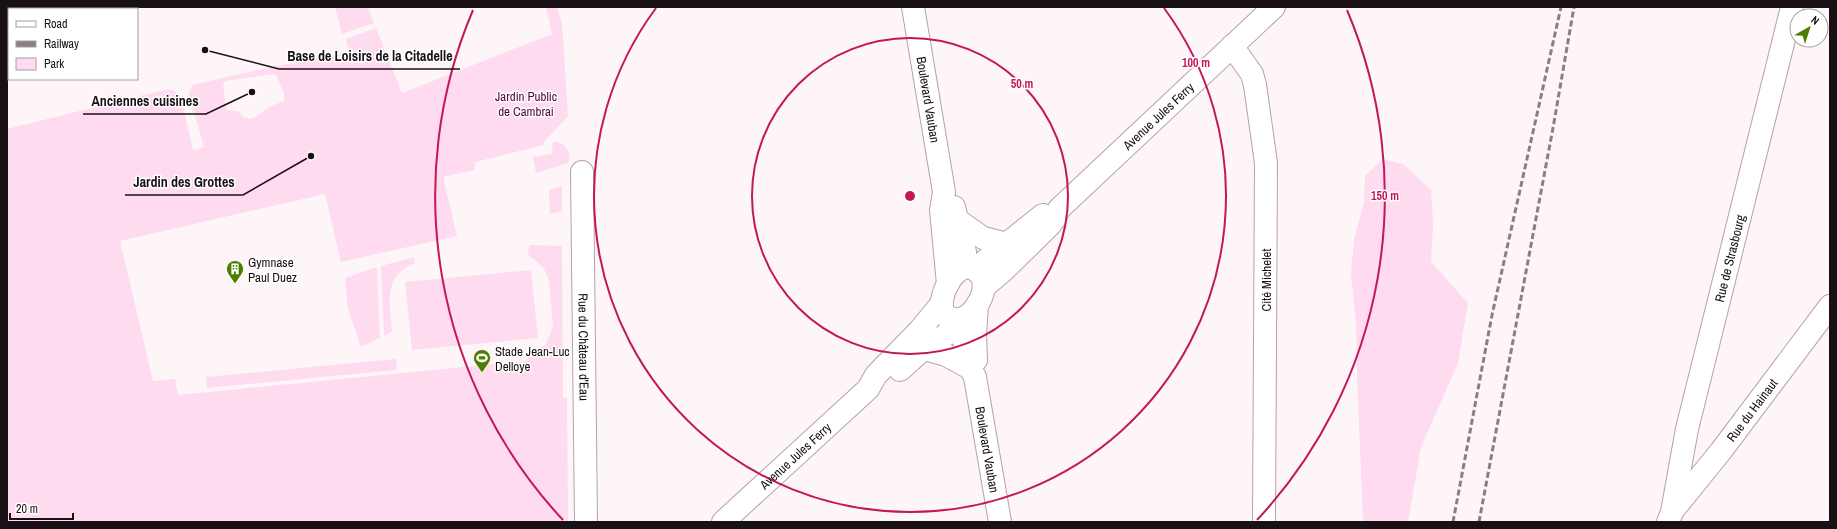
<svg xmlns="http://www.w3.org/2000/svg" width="1837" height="529" viewBox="0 0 1837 529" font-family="'Archivo Narrow',sans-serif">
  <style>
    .green { fill: #fedbee; fill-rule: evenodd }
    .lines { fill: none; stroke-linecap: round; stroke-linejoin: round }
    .minor-casing { stroke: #b5a1ac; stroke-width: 24 }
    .major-casing { stroke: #b5a1ac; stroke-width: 24 }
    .minor { stroke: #fff; stroke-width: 22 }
    .major { stroke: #fff; stroke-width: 22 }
    .rail { stroke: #888084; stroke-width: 3; stroke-dasharray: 6 3; stroke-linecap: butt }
    .ring { fill: none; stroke: #c2185b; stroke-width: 2 }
    .labels { text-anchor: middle; stroke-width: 3; stroke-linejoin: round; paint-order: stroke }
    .park-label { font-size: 13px; fill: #53033d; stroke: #fff }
    .street-label { font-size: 13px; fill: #181014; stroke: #fff }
    .poi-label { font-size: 13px; fill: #181014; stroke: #fff; text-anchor: start }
    .centre { fill: #c2185b; stroke: #fff; stroke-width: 2 }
    .ring-label { font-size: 12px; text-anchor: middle; font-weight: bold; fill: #c2185b; stroke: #fff; stroke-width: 3; stroke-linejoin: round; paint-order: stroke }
    .leader { fill: none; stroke: #181014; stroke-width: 1.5 }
    .callout-dot { fill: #181014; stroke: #fff; stroke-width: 1.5 }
    .callout-label { font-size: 14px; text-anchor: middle; font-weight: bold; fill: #181014; stroke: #fff; stroke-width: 3; stroke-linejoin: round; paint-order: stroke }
  </style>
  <rect width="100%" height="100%" fill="#fef5f9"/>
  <g class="green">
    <polygon points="7,7 112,7 104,9 9,9 9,29 7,27"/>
    <polygon points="335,7 368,7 374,23 342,34"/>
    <path d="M546 7H557L562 24 568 116 544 142V145L475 162V170L443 177 457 236 341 262 325 194 120 241 153 381 175 379 178 395 525 361 546 344 553 327 549 281 546 273 543 267 528 255 529 245 562 246 563 398H567L568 522H7V129L168 89 175 91 181 97 193 150 204 147 189 94 192 85 271 67 349 53 346 39 376 28 402 93 552 34ZM275 74 284 93V101C279 103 274 105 269 107 258 114 250 127 238 111L226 110 223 85 225 81Z"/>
    <path d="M553 141C565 143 573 152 568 163L536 173 533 157 552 154Z"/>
    <polygon points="1383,159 1403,164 1431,190 1433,224 1431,262 1468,303 1458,363 1421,447 1408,522 1363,522 1357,375 1356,324 1351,274 1354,240 1364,202 1365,176"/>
    <polygon points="562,186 562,211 550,214 549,190"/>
    <path d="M414 257 415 263C382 277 390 302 392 331L384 336 381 266Z"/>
    <polygon points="377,267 380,338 361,347 348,309 345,278"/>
    <polygon points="531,270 538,338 412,350 405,282"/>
    <polygon points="396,359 397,370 207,388 206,377"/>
  </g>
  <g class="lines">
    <defs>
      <g id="minor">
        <path id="s1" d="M913 7 944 192 941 210 948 284"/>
        <polyline points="1232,46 1252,74 1255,85 1266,163 1264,522"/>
        <path id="s2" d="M582 172 586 522"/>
        <polyline points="954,207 965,252 967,267"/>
        <path id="s3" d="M960 320 959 331 966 345 970 368 975 377 1000 522"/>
        <polyline points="976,360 975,334 977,305"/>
        <path id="s4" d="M1674 509 1721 451 1830 306"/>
        <path id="s5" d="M1668 522 1672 512 1687 429 1792 7"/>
      </g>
      <g id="major">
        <polyline points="956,219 983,238 1007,244"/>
        <path d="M967 267C1007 274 965 343 942 311 940 295 950 271 967 267Z"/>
        <polyline points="976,270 986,260 1043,215"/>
        <path id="s6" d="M984 287 1004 270 1050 225 1055 218 1059 209 1274 7"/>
        <polyline points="924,349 946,355 970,368"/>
        <polyline points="900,370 921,351 947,334 956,320"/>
        <path id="s7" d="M723 522 868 389 876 375 919 331 942 303"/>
      </g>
    </defs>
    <use href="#minor" class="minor-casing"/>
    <use href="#major" class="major-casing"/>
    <use href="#minor" class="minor"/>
    <use href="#major" class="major"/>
    <g class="rail">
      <polyline points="1453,522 1492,315 1561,7"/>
      <polyline points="1479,522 1553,128 1574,7"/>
    </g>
  </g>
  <g class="ring">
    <circle cx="910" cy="196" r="158"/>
    <path d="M1164 8A316 316 0 1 1 656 8"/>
    <path d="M563 520A475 475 0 0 1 473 10M1347 10A475 475 0 0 1 1257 520"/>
  </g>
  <defs>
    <symbol id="building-pin" viewBox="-11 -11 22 30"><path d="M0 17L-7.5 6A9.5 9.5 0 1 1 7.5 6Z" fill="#4d7c03" stroke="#fff"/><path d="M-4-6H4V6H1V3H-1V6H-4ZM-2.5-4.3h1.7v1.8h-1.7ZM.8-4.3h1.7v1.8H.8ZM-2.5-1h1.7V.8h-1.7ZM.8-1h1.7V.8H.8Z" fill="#fff"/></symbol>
    <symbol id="stadium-pin" viewBox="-11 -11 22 30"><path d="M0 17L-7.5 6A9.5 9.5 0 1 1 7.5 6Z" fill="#4d7c03" stroke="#fff"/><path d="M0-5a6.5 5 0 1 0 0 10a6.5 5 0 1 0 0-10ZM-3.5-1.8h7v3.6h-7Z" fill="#fff"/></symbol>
  </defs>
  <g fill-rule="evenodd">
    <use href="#building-pin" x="225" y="259" width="20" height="27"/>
    <use href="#stadium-pin" x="472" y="348" width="20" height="27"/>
  </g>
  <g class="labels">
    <g class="park-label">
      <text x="526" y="101">Jardin Public<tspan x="526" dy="15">de Cambrai</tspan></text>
    </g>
    <g class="street-label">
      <text dy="5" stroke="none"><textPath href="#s1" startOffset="94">Boulevard Vauban</textPath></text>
      <text dy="5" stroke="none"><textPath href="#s6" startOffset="245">Avenue Jules Ferry</textPath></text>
      <text dy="5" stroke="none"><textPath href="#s5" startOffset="271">Rue de Strasbourg</textPath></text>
      <text transform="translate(1266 280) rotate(-90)" y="5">Cité Michelet</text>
      <text dy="5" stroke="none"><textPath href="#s2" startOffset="175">Rue du Château d'Eau</textPath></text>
      <text dy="5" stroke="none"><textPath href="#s4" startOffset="126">Rue du Hainaut</textPath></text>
      <text dy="5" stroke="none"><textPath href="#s3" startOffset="134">Boulevard Vauban</textPath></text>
      <text dy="5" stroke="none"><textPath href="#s7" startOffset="98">Avenue Jules Ferry</textPath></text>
    </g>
    <g class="poi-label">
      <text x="248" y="267">Gymnase<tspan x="248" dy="15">Paul Duez</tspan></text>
      <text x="495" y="356">Stade Jean-Luc<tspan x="495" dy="15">Delloye</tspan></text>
    </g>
  </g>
  <circle cx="910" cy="196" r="6" class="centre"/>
  <g class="ring-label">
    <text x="1196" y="67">100 m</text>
    <text x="1022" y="88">50 m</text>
    <text x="1385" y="200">150 m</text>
  </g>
  <path class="leader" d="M205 50L279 69H460M252 92L206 114H83M311 156L243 195H125"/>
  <g class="callout-dot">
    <circle cx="205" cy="50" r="4"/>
    <circle cx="252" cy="92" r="4"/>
    <circle cx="311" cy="156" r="4"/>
  </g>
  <g class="callout-label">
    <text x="370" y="61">Base de Loisirs de la Citadelle</text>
    <text x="145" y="106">Anciennes cuisines</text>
    <text x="184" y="187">Jardin des Grottes</text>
  </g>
  <rect width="1837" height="529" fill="none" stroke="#181014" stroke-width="16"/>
  <rect x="8" y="8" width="130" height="72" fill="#ffffff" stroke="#a39fa1"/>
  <rect x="16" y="21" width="20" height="6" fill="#ffffff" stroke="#a39fa1"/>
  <text x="44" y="28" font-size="12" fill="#181014">Road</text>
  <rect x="16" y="41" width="20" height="6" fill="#888084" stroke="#a39fa1"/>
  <text x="44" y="48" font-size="12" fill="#181014">Railway</text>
  <rect x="16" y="58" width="20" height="12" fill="#fedbee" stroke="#a39fa1"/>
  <text x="44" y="68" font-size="12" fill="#181014">Park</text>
  <g transform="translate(1809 28) rotate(39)"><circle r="19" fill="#ffffff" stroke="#a39fa1"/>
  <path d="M0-3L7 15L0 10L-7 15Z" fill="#4d7c03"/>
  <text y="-6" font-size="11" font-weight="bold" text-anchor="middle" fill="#181014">N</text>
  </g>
  <path d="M10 513v6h63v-6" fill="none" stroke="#181014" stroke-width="2"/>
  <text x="16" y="513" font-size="12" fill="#181014" stroke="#ffffff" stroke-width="3" paint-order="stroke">20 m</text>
</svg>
